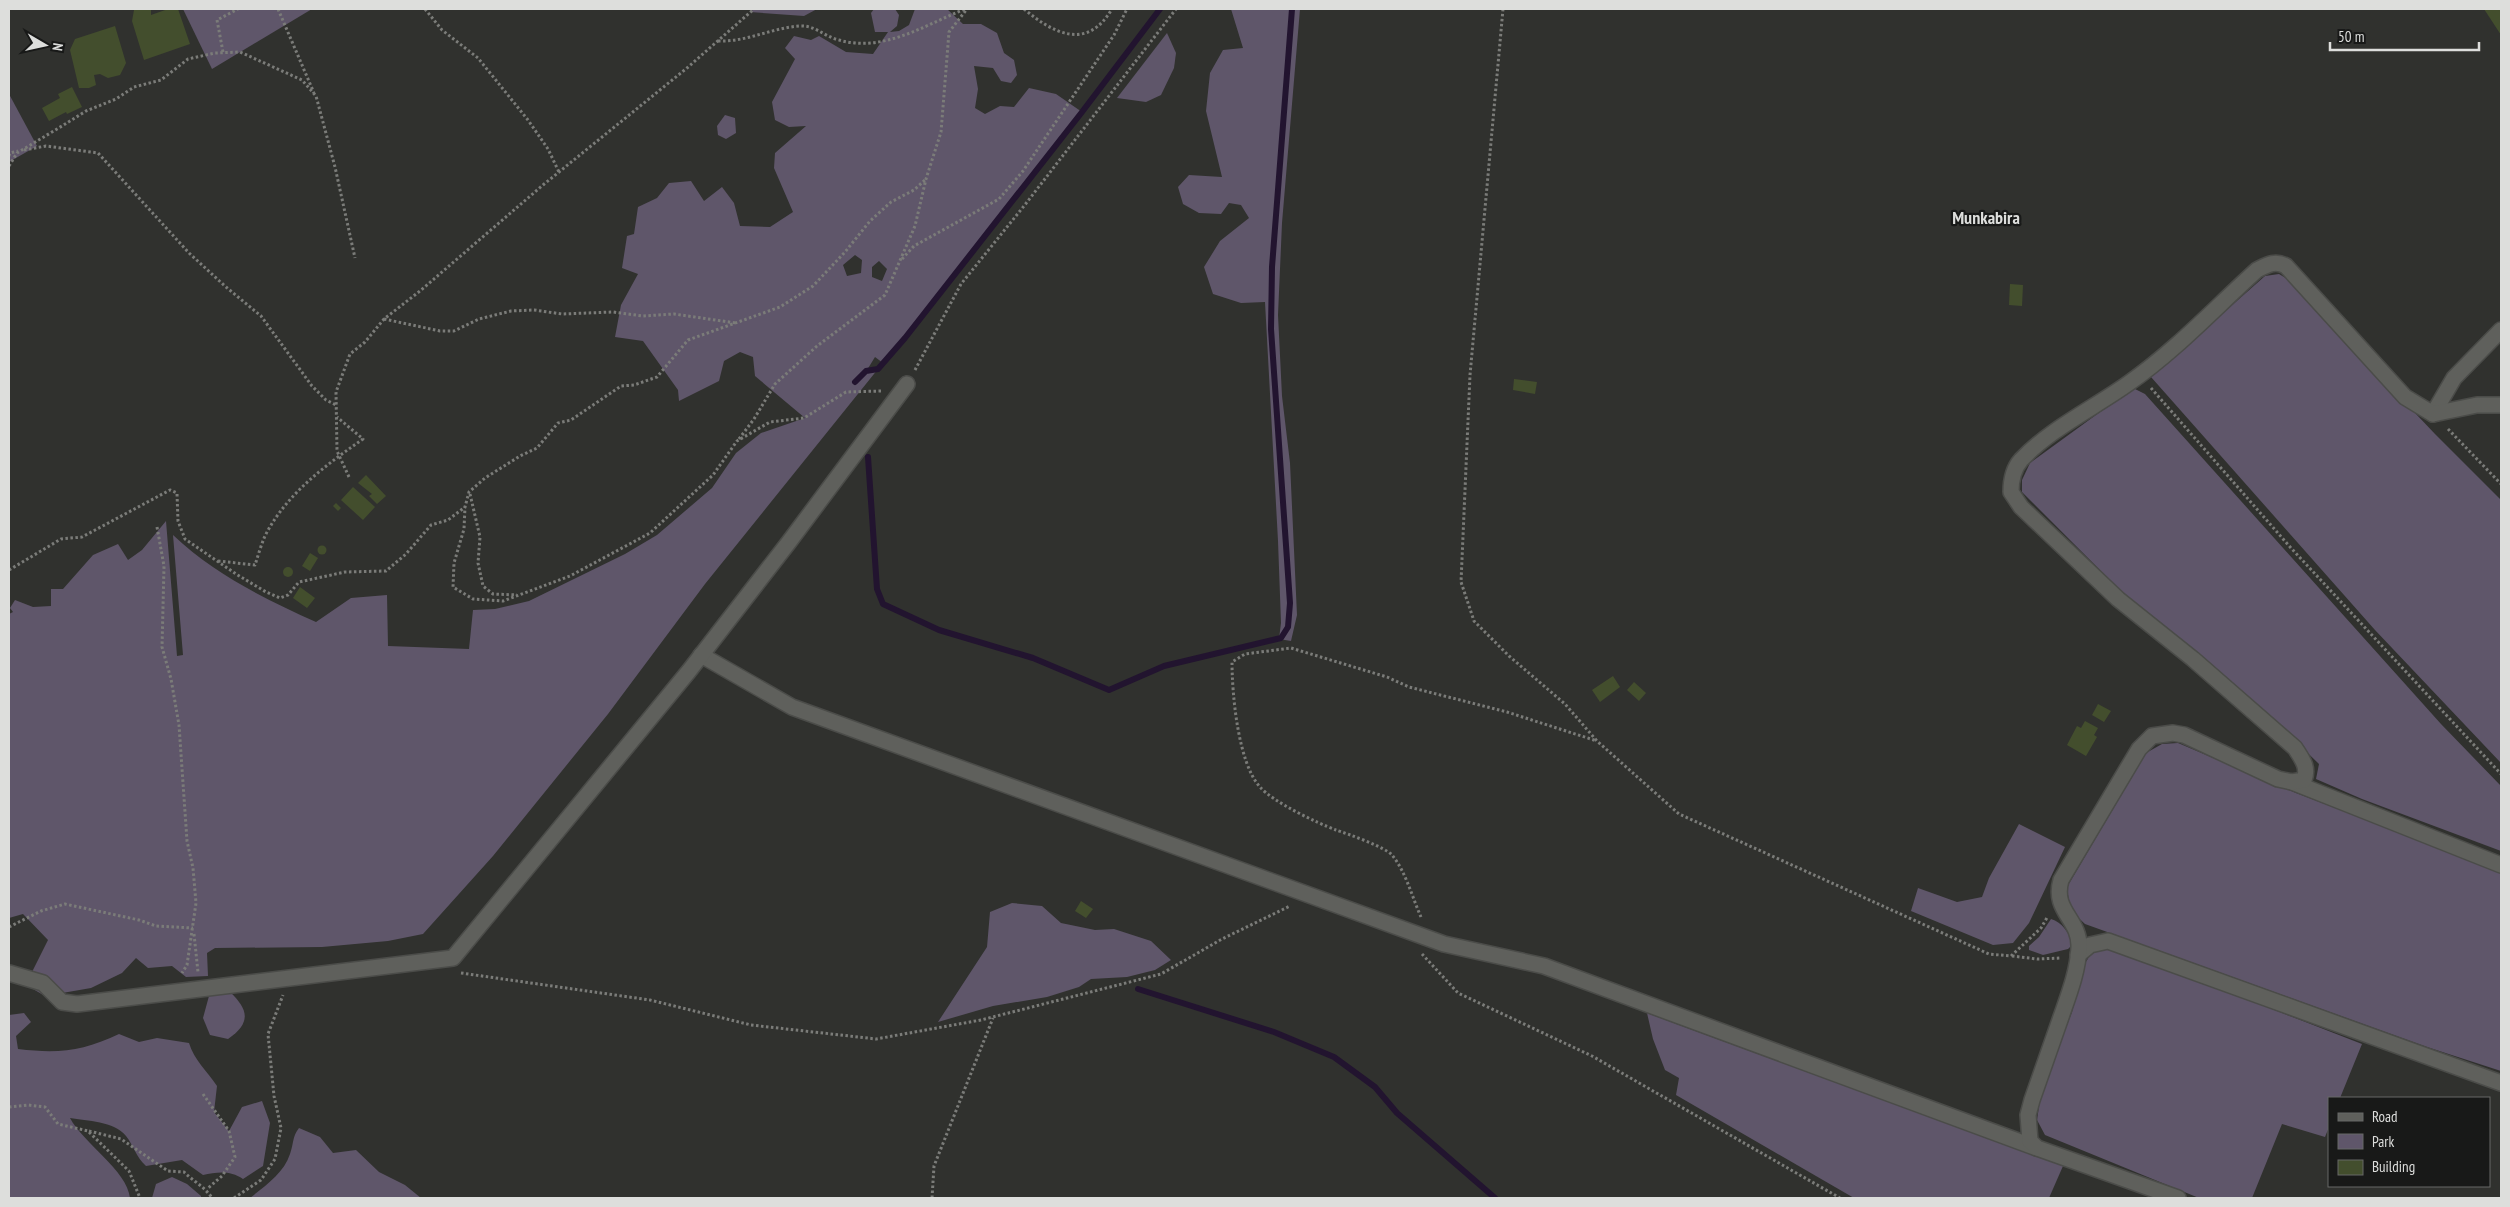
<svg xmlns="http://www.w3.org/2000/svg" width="2510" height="1207" viewBox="0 0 2510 1207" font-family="'PT Sans Narrow',sans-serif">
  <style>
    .green { fill: #5f566a; fill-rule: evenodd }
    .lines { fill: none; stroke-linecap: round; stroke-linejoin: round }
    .stream { stroke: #22142f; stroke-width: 6 }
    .building { fill: #434e2d }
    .street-casing { stroke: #4b4c49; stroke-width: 18 }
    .path { stroke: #7b7c79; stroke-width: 3; stroke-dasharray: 2.5 2.5; stroke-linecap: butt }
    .street { stroke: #5f605c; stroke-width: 15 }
    .labels { text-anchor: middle; stroke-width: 4.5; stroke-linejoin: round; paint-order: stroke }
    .quarter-label { font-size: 18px; font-weight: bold; fill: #dddedc; stroke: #181918 }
  </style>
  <rect width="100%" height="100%" fill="#30312e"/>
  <g class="green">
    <polygon points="183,9 312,9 212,69"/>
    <polygon points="754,9 817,9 804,16 750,12"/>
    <path d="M874 9H895L899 15 897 26 890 32 899 31 909 25 915 9H947L963 24H981L997 33 1004 53 1014 60 1017 75 1011 83 1001 81 993 68 974 66 978 89 975 108 985 114 1000 106 1014 107 1029 88 1056 94 1082 112 905 338 883 363 875 357 867 370 878 369 705 584 608 714 493 856 423 934 388 941 322 947 215 948 207 953 208 976 186 977 172 966 148 968 136 958 122 973 91 988 45 996 33 989 29 978 48 940 23 914 9 918V614L13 612 10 608 15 600 33 607 51 606V589H63L93 555 118 544 128 560 142 550 166 521 177 656 183 655 173 535C214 574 265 599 316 622L351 598 387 595 388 646 469 649 473 610 495 609 529 601 625 554 657 535 712 488 736 453 761 433 805 418 755 376 753 357 740 352 724 361 719 381 679 401 678 390 643 341 615 337 621 305 638 274 622 268 627 236 634 234 638 207 657 198 669 183 691 181 704 201 722 187 734 203 740 226 770 227 793 212 774 168 775 153 806 126 789 127 775 120 772 102 795 59 785 48 794 36 811 40 819 36 846 52 873 54 888 32H875L871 13ZM855 255 862 260 861 273 847 276 843 265ZM879 261 887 269 882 281 872 277V267Z"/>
    <polygon points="1231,9 1300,9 1282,223 1278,315 1282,396 1290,463 1297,615 1291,641 1279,639 1281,623 1278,541 1265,302 1241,303 1213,294 1204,267 1220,241 1249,218 1241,205 1229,203 1221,214 1199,213 1183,204 1178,187 1189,175 1222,177 1206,111 1210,73 1223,50 1243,48"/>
    <polygon points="1167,33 1176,53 1174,68 1161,95 1146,102 1117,98"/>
    <polygon points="9,94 37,146 9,162"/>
    <polygon points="725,115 735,118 736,133 726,139 718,135 717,126"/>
    <polygon points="2279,274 2289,280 2435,434 2501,500 2501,763 2375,630 2151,377 2265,276"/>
    <polygon points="2133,388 2145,394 2441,724 2501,786 2501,851 2362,799 2316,779 2319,764 2257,704 2128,598 2022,492 2022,480 2030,463"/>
    <polygon points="2178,743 2296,793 2501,871 2501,1071 2427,1047 2085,924 2070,910 2067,887 2146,753 2162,744"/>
    <polygon points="2019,824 2065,847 2029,923 2013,943 1993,945 1911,911 1918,888 1957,902 1982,897 1989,878"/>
    <polygon points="1012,903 1042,906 1061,923 1095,930 1114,929 1151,941 1171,960 1155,970 1127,977 1091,979 1079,987 1047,997 993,1006 938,1022 987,947 990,912"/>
    <path d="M2051 919C2062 922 2070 934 2073 944L2068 949 2043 955 2029 950V946L2039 937Z"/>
    <polygon points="2103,945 2118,949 2362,1044 2340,1098 2329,1098 2329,1127 2325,1137 2282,1124 2252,1198 2199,1198 2045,1135 2037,1120 2041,1093 2072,1012 2084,965 2092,952"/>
    <path d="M230 992C249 1010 251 1023 228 1039L210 1035 203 1018 209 996Z"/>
    <path d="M24 1013 31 1022 16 1036 18 1049C59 1054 83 1051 119 1034L139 1042 157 1038 189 1043C194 1060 207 1071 217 1086L214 1112 229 1131 242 1107 262 1101 270 1123 263 1166 243 1179C230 1170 217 1172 203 1175L182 1160 146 1166C136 1157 134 1146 126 1136 114 1121 87 1121 70 1118 83 1143 127 1170 130 1198H9V1015Z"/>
    <polygon points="1647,1013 1690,1029 2063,1166 2049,1198 1854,1198 1676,1095 1679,1078 1665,1070 1653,1039"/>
    <path d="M299 1128 320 1137 333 1153 356 1150 379 1172 405 1185 421 1198H250C265 1186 284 1173 290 1154 294 1143 292 1137 299 1128Z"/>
    <polygon points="172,1177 187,1184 201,1196 201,1198 152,1198 156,1184"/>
  </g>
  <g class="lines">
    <g class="stream">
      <polyline points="855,382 866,371 878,369 905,338 1082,112 1160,9"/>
      <polyline points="868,457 877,589 883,604 939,630 1033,658 1109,690 1164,666 1281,638 1288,627 1290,603 1271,329 1272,267 1292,9"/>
      <polyline points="1138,989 1274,1032 1334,1057 1375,1087 1397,1113 1495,1198"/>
    </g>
  </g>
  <g class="building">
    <polygon points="139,9 151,9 151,15 168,9 178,9 190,44 144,60 132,21 134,10"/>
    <polygon points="2484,9 2501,9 2501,35"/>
    <polygon points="115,26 126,63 120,75 108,78 100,74 94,75 96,85 89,88 79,88 70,50 75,39"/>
    <polygon points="72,87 82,107 67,114 66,112 49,121 42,108 60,98 58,94"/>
    <polygon points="2010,284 2023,285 2022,306 2009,305"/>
    <polygon points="1514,379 1537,382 1535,394 1513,390"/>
    <polygon points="366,475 386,496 377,504 369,496 372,494 358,483"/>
    <polygon points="353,487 375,507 363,520 341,500"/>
    <polygon points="336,503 341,508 338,511 333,506"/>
    <circle cx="322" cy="550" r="4.5"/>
    <polygon points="310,553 318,558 310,571 302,566"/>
    <circle cx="288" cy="572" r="5"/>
    <polygon points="300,587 315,598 307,608 293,598"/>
    <polygon points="1613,676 1620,687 1600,702 1592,690"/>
    <polygon points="1634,682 1646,693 1639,701 1627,690"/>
    <polygon points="2098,704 2111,711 2104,722 2092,715"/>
    <polygon points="2085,721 2098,728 2094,735 2097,737 2086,756 2067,745 2077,726 2081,728"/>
    <polygon points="1081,901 1093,909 1086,918 1075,911"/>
  </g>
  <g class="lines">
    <defs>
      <g id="street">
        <polyline points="2433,414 2454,378 2501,330"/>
        <polyline points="701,655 792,707 1444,944 1544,966 2037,1148"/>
        <polyline points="2292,782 2501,865"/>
        <polyline points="2078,955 2090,945 2108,941 2501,1083"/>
        <polyline points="9,973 43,983 62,1002 77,1004 453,958 689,671 789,542 907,384"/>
        <path d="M2178 1198 2037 1148 2030 1141 2028 1115 2032 1100C2042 1072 2051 1045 2061 1017 2069 994 2078 971 2079 947 2080 919 2052 911 2061 880L2139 749 2152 736 2173 733 2184 735 2278 779 2292 782 2304 780C2309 767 2302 759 2295 748L2193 659 2118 599 2021 507 2011 492C2011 481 2013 469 2021 460 2050 429 2094 408 2129 383 2175 351 2215 308 2257 270 2267 265 2275 260 2286 266L2405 397 2433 414 2477 405H2501"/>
      </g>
    </defs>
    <use href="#street" class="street-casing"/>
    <g class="path">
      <polyline points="278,9 314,93"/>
      <polyline points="425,9 442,30 478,58 528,120 548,149 559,172"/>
      <path d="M1024 9C1054 34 1087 51 1112 9"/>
      <polyline points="1503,9 1470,375 1461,582 1474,621 1509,656 1565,704 1597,741 1679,814 1989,954 2011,956 2041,928 2048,916"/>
      <path d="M718 41C747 42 771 28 800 26 815 25 825 37 839 40 883 53 925 25 965 9"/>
      <polyline points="223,52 217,20 238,9"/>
      <polyline points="24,150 46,146 98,153 189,253 226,287 261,316 312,386 326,400 336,405"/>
      <polyline points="9,156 10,153 18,151"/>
      <polyline points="9,166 17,153 62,126 86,111 116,99 134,87 161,80 188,59 215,53 240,52 302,80 316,96 335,167 355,258"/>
      <polyline points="902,259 914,246 999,199 1023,171 1114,35 1127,9"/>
      <polyline points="384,319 440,331 454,331 479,319 511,311 534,310 562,314 613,312 643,316 674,314 736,323"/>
      <polyline points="915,370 961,284 1024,206 1176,9"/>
      <polyline points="2151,388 2291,548 2501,774"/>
      <polyline points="881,391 846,392 804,418 770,422 737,441 713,475 650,533 570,576 503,601 473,599 453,587 454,563 464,529 465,507 469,492 485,478 520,456 537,448 558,423 571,420 621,386 634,385 657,377 688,340 780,307 813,286 845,252 870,221 891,202 914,190 926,179"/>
      <polyline points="2448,429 2501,484"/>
      <polyline points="739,439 754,419 775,384 817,346 885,295 915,226 926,179 941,132 949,32 967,9"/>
      <polyline points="349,477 337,451 336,392 350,354 365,342 384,319 420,291 543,185 687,68 754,9"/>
      <polyline points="470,494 480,537 478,563 483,586 493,594 517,595"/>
      <polyline points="157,527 164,566 162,647 171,679 179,725 187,841 193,868 196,903 187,965 182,973"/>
      <path d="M218 561 255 565C258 556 261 545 265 536 286 494 326 465 363 439L337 417"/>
      <polyline points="9,570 61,539 82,537 170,490 177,493 178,521 185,539 236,574 266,592 280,598 288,595 299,582 345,572 386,571 406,554 431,525 448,520 465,507"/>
      <path d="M1421 917C1412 897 1406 872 1392 855 1385 847 1348 834 1336 830 1317 823 1273 802 1260 787 1238 763 1232 694 1232 662L1245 654 1291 648 1387 677 1409 687 1507 712 1597 741"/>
      <polyline points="9,927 41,911 65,904 139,920 156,926 193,928"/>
      <polyline points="194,934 198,972"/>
      <polyline points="1422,954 1458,993 1592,1056 1840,1198"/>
      <polyline points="2012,956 2037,959 2061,958"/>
      <polyline points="461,973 650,1000 751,1025 876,1039 981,1020 1161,974 1222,939 1290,906"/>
      <polyline points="203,1094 229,1131 235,1157 222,1176 207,1189"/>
      <polyline points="9,1107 28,1105 45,1107 58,1124 88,1131 129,1171 140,1198"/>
      <path d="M89 1131 121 1139 168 1171 184 1172C193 1181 205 1187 212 1198"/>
      <polyline points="234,1198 261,1180 275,1159 281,1128 274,1096 268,1034 283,995"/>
      <polyline points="932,1198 934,1166 993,1018"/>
    </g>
    <use href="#street" class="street"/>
  </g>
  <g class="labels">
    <g class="quarter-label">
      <text x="1986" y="224">Munkabira</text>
    </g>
  </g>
  <rect width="2510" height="1207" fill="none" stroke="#dddedc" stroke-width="20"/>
  <rect x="2328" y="1097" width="162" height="90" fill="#181918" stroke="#676866"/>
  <rect x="2338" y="1113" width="25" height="8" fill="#5f605c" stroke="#676866"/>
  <text x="2372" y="1122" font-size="15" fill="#dddedc">Road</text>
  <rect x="2338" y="1134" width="25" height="15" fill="#5f566a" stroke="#676866"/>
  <text x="2372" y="1147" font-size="15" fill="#dddedc">Park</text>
  <rect x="2338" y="1160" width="25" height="15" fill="#434e2d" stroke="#676866"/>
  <text x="2372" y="1172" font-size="15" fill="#dddedc">Building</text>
  <g transform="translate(45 45) rotate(99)" stroke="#181918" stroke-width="4" paint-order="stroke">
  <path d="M0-4L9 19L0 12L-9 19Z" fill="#dddedc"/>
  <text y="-8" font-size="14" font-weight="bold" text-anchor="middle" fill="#dddedc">N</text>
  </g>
  <path d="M2330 42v8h149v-8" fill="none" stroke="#dddedc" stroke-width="2.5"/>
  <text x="2338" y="42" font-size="15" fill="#dddedc" stroke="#181918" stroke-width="4" paint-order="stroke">50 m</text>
</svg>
